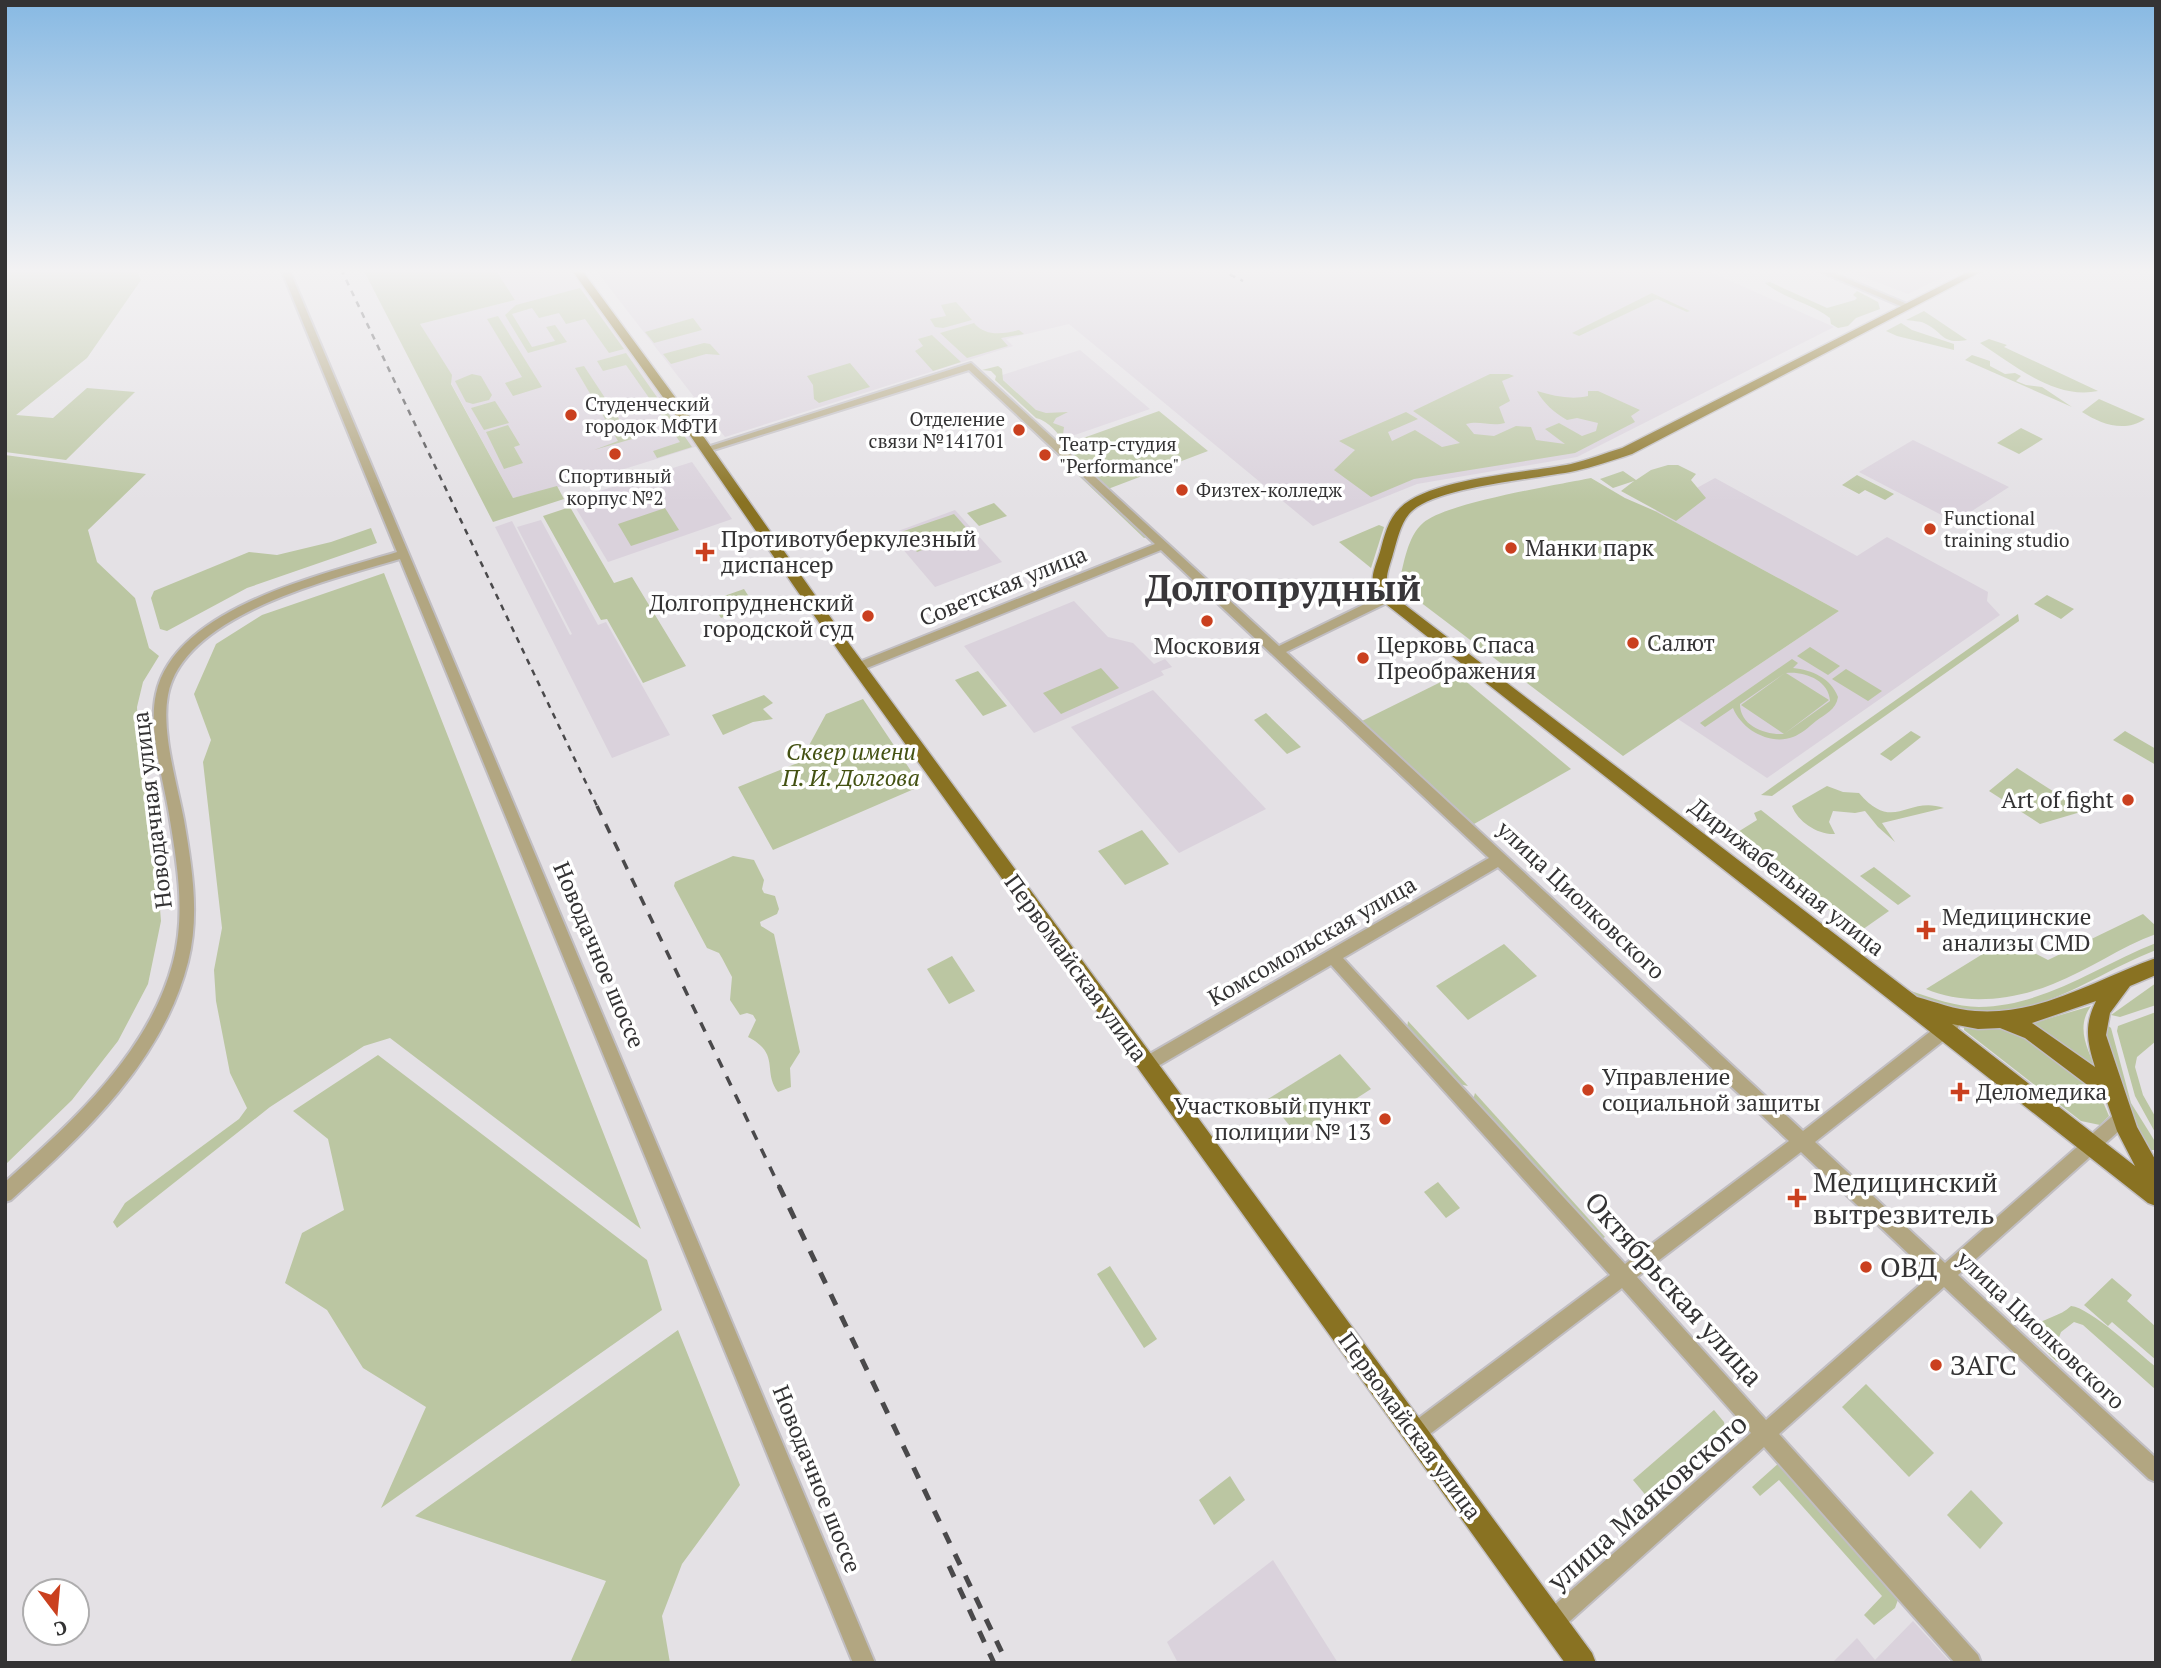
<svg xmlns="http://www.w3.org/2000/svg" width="2161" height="1668" viewBox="0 0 2161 1668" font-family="'PT Serif',serif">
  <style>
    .built { fill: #dad2dc }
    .green { fill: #bbc6a2; fill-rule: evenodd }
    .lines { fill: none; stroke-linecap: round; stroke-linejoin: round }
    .minor-casing { stroke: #c1bec2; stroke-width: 4 }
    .major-casing { stroke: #c1bec2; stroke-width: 3 }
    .minor { fill: #b2a681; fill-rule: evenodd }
    .major { fill: #897222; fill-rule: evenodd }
    .rail-far2 { stroke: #4a494b; stroke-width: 2.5; stroke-dasharray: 6 6; stroke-linecap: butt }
    .rail-far1 { stroke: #4a494b; stroke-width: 3.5; stroke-dasharray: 10 10; stroke-linecap: butt }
    .rail { stroke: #4a494b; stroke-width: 5; stroke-dasharray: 12 12; stroke-linecap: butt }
    .poi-dot { fill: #ca401f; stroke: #fff; stroke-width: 2.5 }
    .labels { text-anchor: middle; stroke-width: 7; stroke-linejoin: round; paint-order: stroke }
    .far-poi-label { font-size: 19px; fill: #343334; stroke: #fff; text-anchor: start }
    .poi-label { font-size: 23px; fill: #343334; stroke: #fff; text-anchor: start }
    .street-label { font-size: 23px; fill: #343334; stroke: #fff }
    .park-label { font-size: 23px; font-style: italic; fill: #445213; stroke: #fff }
    .near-poi-label { font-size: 28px; fill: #343334; stroke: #fff; text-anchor: start }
    .near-street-label { font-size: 28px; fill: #343334; stroke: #fff }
    .town-label { font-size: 37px; font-weight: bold; fill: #39373a; stroke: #fff }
  </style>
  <rect width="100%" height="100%" fill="#e4e1e5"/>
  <g class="built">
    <polygon points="495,269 569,269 698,446 592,479 513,498 451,383 451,375 420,324 515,300"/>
    <polygon points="595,269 1704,269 1834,327 1577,457 1417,484 1313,526 1069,324 1006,339 1013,346 725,437"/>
    <polygon points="1843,269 1959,269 1908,294"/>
    <polygon points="1080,350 1150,409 1066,438 999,376"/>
    <polygon points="1913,440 2009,487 1955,522 1859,472"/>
    <polygon points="692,462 732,519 608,562 571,500"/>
    <polygon points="1715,478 1857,556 1887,537 1988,592 1987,601 2000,615 1767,778 1678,719 1839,611 1655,511"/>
    <polygon points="955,510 1002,562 935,587 890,534"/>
    <polygon points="541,520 598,625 606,622 670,735 612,758 495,527 512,521 570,635 572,634 517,527"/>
    <polygon points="1074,601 1108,637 1133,643 1154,664 1165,659 1172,667 1161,671 1164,675 1034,733 964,646"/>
    <polygon points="1153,690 1266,809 1179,853 1071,727"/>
    <polygon points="1273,1560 1338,1663 1178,1663 1167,1642"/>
    <polygon points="1913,1621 1951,1663 1832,1663 1857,1638 1875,1660"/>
  </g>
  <g class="green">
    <polygon points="5,269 136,269 141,280 87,358 16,415 53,418 87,388 135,392 66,460 5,452"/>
    <polygon points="363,269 495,269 515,300 420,324 452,375 451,384 513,498 557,486 564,499 493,522"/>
    <path d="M1770 282 1827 308 1855 300 1857 298 1853 295 1857 291 1878 302 1880 309 1856 318 1848 326 1838 328 1831 324 1830 318C1810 303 1785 299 1765 283Z"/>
    <polygon points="580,288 624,349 609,353 585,319 566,324 559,313 539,318 532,308 512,314 532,347 555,341 546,327 555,325 567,342 528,353 505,315 516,305"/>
    <polygon points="1652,293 1690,311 1687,312 1657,299 1579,336 1572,333"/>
    <polygon points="956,302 972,320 943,328 935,327 930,319 946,316 941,305"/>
    <path d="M1924 311 1967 340C1941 345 1944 332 1924 323 1920 321 1911 321 1906 320Z"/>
    <polygon points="498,316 542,387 513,396 505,383 522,377 487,319"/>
    <polygon points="693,318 702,330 654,343 645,332"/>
    <path d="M974 323C986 337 1003 334 1019 330L1024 334 1001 338 1008 346 967 358 940 333Z"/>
    <polygon points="1901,323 1912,330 1954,344 1954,350 1897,336 1886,331"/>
    <polygon points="932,335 934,337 961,362 933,371 915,351 923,346 918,339"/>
    <path d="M1989 339 2007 345 2004 347 2098 391C2055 400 2014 365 1980 343Z"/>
    <polygon points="704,343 710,344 720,355 706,354 671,364 663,354"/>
    <polygon points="626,353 692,447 657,458 653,451 680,442 626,365 603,371 597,361"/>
    <polygon points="1972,355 1990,361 1990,366 2005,374 2015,373 2021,376 2016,381 2026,385 2042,387 2072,407 1965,360"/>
    <polygon points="850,363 870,387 819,403 814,399 813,385 807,376"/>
    <polygon points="584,366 632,439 594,450 618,441 575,368"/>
    <path d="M998 366 1002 369 1003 380 1036 410 1046 413 1068 412 1056 418 1053 423 1064 427 1063 435 1072 442 1159 411 1208 451 1108 489 1063 445 1065 444C1059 434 1049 421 1036 418L995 380 996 376 991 371 982 370Z"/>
    <polygon points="968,370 973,371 1150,536 1144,538"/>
    <polygon points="472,374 481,376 492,395 489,400 473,404 466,402 455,381"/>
    <path d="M1490 374H1509L1514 376 1502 381 1510 401 1499 407 1505 423C1491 427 1480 420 1466 424L1474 434 1494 436 1516 426 1531 427 1536 440 1565 444 1545 429 1559 423 1582 436 1596 431 1598 423 1577 418 1567 420C1555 413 1543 403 1537 391 1554 396 1571 400 1588 396V391H1598L1640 410 1631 416 1635 422 1575 453 1414 479 1371 497 1334 470 1355 450 1339 441 1406 412 1418 419 1388 432 1392 441 1415 430 1442 447 1460 443 1413 411Z"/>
    <path d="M2099 399 2145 419C2124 433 2101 424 2082 412Z"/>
    <polygon points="495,401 509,423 484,430 471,408"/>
    <polygon points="508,425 520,445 514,447 523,463 504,469 486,432"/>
    <polygon points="2021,428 2043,439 2019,454 1997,443"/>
    <polygon points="5,455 146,474 88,530 97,562 135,598 149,648 159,656 143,682 137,707 138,736 154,835 161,921 148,984 118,1041 72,1100 5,1165"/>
    <polygon points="1668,465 1678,465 1696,474 1691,480 1706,498 1676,521 1621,491 1634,481 1613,488 1600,479 1623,471 1636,480 1651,470"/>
    <polygon points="1857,475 1894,494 1885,500 1865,490 1859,494 1842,485"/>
    <path d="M1591 478 1625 498 1655 511 1839 611 1623 756 1403 589 1399 583C1404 564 1407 537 1423 523 1445 503 1557 485 1591 478Z"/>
    <polygon points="994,503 1007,516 979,526 967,513"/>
    <polygon points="570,507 614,583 632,577 686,666 643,683 607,619 601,620 543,516"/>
    <polygon points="665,508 679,530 631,546 618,524"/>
    <polygon points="954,514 970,532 917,552 901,532"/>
    <polygon points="1379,525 1384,527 1371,568 1339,542"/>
    <polygon points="371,528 377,543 247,588 167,631 160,629 151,598 154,591 249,552 277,555 331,542"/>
    <polygon points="384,573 641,1229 390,1038 364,1046 270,1107 117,1228 113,1222 125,1203 239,1119 247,1108 230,1073 216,1001 214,970 222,928 203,762 211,740 194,694 216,644 262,615"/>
    <polygon points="744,589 755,606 721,618 710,601"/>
    <polygon points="2047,595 2074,609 2061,619 2034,604"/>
    <polygon points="2018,614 2019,621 1772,796 1761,795"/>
    <polygon points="1810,647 1840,666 1828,675 1797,656"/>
    <path d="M1792 659 1798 663 1793 668C1812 670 1831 678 1838 697 1836 710 1825 714 1816 721 1809 727 1801 734 1793 737 1770 746 1741 729 1733 708L1705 727 1700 723ZM1785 673 1741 705 1784 734C1765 735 1740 726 1740 704ZM1786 673C1804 671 1829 680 1830 701L1784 734 1829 700Z"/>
    <polygon points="1101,668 1119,688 1061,714 1043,693"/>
    <polygon points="1846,669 1882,691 1868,701 1832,679"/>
    <polygon points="978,671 1007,706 983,716 955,680"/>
    <polygon points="1457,674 1571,769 1474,824 1362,721"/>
    <polygon points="764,695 773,703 763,709 773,719 753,722 723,735 712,715"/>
    <polygon points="863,699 921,786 773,850 738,787 800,762 826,714"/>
    <polygon points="1266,713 1301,747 1287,754 1254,720"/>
    <polygon points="1911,731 1921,737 1891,761 1880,754"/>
    <polygon points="2125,731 2156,749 2156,765 2113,740"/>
    <polygon points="2017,768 2084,811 2040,824 1989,791"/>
    <path d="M1827 786 1843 792 1859 793C1894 834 1907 795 1944 808L1882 823 1895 842 1878 827 1865 811 1855 813 1833 811 1829 822 1835 834C1818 835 1798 822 1792 806Z"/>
    <polygon points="1761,810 1889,911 1859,932 1861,935 1733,835 1757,820 1754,813"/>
    <polygon points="1142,830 1169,864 1125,885 1098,851"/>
    <path d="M733 856 754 860 764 880 762 889 764 893 775 896 779 909 777 914 760 922 761 926 774 934 800 1052 790 1068 791 1087 778 1092C762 1071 781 1054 748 1037L756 1020 753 1015 747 1013 740 1015 730 1000 732 977 722 958 719 953 707 948 674 886 675 882Z"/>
    <polygon points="1874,867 1911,896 1898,905 1860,876"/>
    <path d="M2143 914 2156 926V934C2120 947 2089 970 2053 984 2014 1000 1965 1006 1926 989L2007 939 2048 960Z"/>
    <path d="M2156 943V950C2082 979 2030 1030 1944 1005 1933 1002 1917 1001 1911 991 1932 998 1957 1007 1979 1007 2045 1006 2097 966 2156 943Z"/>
    <polygon points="1504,944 1537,976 1468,1020 1436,986"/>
    <polygon points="952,956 975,991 949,1004 927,969"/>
    <polygon points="2156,983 2156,1005 2120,1017 2111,1015"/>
    <path d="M2091 1006C2075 1028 2088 1050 2098 1073L2030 1024Z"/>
    <polygon points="2156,1012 2156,1041 2137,1057 2135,1067 2143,1095 2156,1118 2156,1134 2135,1096 2117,1031 2118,1026"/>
    <polygon points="1408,1021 1468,1086 1459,1084 1407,1028"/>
    <path d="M2106 1024 2111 1028 2131 1103 2156 1143V1150H2146C2133 1119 2103 1056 2106 1024Z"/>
    <polygon points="1968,1026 2011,1030 2034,1039 2097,1088 2109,1116 2100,1125 2081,1121 1964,1030 1964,1027"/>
    <polygon points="1340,1054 1371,1089 1298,1136 1268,1099"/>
    <polygon points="378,1055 647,1260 662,1310 381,1508 426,1407 363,1368 327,1310 285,1283 302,1233 344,1210 328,1139 293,1111"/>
    <polygon points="1475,1093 1605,1237 1600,1240 1473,1100"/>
    <polygon points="1438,1182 1460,1208 1446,1218 1424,1192"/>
    <polygon points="1110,1266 1157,1339 1144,1348 1097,1274"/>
    <polygon points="2112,1278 2132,1295 2127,1301 2156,1327 2156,1360 2112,1322 2108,1326 2084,1305"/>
    <path d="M2071 1306C2091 1308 2138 1353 2156 1367V1390L2083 1325 2074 1322 2061 1332 2057 1343 2066 1357 2065 1363 2057 1362 2031 1336 2030 1329C2042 1318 2060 1317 2071 1306Z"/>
    <polygon points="678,1330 740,1485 682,1564 662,1616 670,1663 570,1663 606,1581 415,1516"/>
    <polygon points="1866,1384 1934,1453 1909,1477 1842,1407"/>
    <polygon points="1714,1410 1724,1422 1725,1429 1648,1498 1633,1480"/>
    <polygon points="1781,1461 1899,1597 1895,1608 1874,1625 1864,1615 1882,1596 1779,1480 1760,1496 1752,1487"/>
    <polygon points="1230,1476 1245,1500 1214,1525 1199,1500"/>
    <polygon points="1971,1490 2003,1523 1980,1549 1947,1515"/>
  </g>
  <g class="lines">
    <defs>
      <g id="minor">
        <path d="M281 269H289L875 1663H853L400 559C333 579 183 614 168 695 161 732 177 783 184 820 192 867 200 915 188 962 163 1061 84 1134 11 1200L5 1202V1182C73 1121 149 1053 173 962 186 913 177 863 169 814 163 778 148 730 156 694 174 607 325 574 397 552Z"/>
        <polygon points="1814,269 1824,269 1912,306 1905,308"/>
        <path d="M971 363 1279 646 1383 595H1391V601L1286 652 1803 1131 1945 1020 1951 1018 1957 1020 1959 1025 1957 1030 1815 1142 1945 1263 2117 1112 2123 1109 2129 1112 2131 1117 2129 1122 1958 1275 2156 1458V1482L2149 1479 1944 1287 1779 1434 1978 1655 1981 1663H1955L1764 1447 1560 1630 1552 1633 1544 1630 1541 1622 1544 1614 1751 1433 1622 1288 1422 1440 1415 1443 1408 1440 1405 1433 1408 1426 1610 1275 1331 965 1153 1069 1147 1071 1141 1069 1139 1064 1141 1059 1489 858 1161 550 862 670H854L852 667 854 664 1155 544 969 370 710 451 706 452 701 449ZM1498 867 1789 1141 1625 1264 1343 958ZM1801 1152 1931 1275 1766 1420 1637 1277Z"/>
      </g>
      <g id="major">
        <polygon points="571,269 581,269 694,423 850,645 1592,1653 1596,1663 1565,1663 840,653 685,428"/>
        <path d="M1974 269H1986L1632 454C1613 460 1594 467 1575 471 1538 479 1431 487 1409 514 1400 525 1397 541 1393 554 1389 569 1382 581 1392 595L1917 997C1936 1002 1955 1010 1975 1011 2041 1016 2096 979 2156 958V975L2130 986 2110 1013 2106 1035 2137 1127 2156 1161V1206L2148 1203 1382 601C1367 581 1373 574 1380 552 1384 537 1388 519 1400 508 1430 478 1527 473 1571 464 1588 460 1605 453 1622 448ZM2096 1001C2084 1025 2087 1042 2095 1067L2032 1023ZM1952 1024 1978 1029 2000 1028 2025 1038 2106 1099 2117 1131 2135 1166Z"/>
      </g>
    </defs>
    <use href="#minor" class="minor-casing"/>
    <use href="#major" class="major-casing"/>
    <use href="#minor" class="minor"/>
    <use href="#major" class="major"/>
    <g class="rail-far2">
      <polyline points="341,269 598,808"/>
      <polyline points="1219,269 1243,281"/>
    </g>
    <polyline class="rail-far1" points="597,806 780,1188"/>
    <g class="rail">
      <polyline points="779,1186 1007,1663"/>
      <polyline points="949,1566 994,1663"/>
    </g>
  </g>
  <linearGradient id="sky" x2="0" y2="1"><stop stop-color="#87b9e3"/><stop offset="0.54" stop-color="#f3f2f3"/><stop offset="1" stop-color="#f3f2f3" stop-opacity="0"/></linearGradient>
  <rect width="2161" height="502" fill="url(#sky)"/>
  <g class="poi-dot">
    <circle cx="571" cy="415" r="7"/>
    <circle cx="1019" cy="430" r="7"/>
    <circle cx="615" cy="454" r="7"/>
    <circle cx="1045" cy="455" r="7"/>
    <circle cx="1182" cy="490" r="7"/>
    <circle cx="1930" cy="529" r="7"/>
    <circle cx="1511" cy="548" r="7"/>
    <path d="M701.5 541.5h7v7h7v7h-7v7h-7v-7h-7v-7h7z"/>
    <circle cx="868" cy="616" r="7"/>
    <circle cx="1207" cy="621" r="7"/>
    <circle cx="1633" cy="643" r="7"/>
    <circle cx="1363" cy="658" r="7"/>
    <circle cx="2128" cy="800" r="7"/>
    <path d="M1922.5 919.5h7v7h7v7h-7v7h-7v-7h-7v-7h7z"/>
    <circle cx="1588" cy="1090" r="7"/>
    <path d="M1956.5 1081.5h7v7h7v7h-7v7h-7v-7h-7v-7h7z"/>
    <circle cx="1385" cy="1119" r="7"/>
    <path d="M1793.5 1187.5h7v7h7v7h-7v7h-7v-7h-7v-7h7z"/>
    <circle cx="1866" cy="1267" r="7"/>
    <circle cx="1936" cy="1365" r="7"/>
  </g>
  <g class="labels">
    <g class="far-poi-label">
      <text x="585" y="411">Студенческий<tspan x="585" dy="22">городок МФТИ</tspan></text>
      <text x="1005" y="426" text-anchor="end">Отделение<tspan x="1005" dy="22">связи №141701</tspan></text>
      <text x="1059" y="451">Театр-студия<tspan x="1059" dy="22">"Performance"</tspan></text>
      <text x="615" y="483" text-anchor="middle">Спортивный<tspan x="615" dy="22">корпус №2</tspan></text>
      <text x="1196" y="497">Физтех-колледж</text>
      <text x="1944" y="525">Functional<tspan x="1944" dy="22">training studio</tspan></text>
    </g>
    <g class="poi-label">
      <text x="721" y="547">Противотуберкулезный<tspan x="721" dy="26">диспансер</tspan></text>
      <text x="1525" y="556">Манки парк</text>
      <text x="854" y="611" text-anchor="end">Долгопрудненский<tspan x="854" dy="26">городской суд</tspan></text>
      <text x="1647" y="651">Салют</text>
      <text x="1377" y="653">Церковь Спаса<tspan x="1377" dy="26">Преображения</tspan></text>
      <text x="1207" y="654" text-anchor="middle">Московия</text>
      <text x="2114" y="808" text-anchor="end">Art of fight</text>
      <text x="1942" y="925">Медицинские<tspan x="1942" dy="26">анализы CMD</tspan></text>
      <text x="1602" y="1085">Управление<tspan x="1602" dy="26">социальной защиты</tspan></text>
      <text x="1976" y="1100">Деломедика</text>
      <text x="1371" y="1114" text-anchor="end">Участковый пункт<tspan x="1371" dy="26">полиции № 13</tspan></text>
    </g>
    <g class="street-label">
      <text transform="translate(1003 586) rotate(-22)" y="8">Советская улица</text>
      <text transform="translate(152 810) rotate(-97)" y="8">Новодачная улица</text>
      <text transform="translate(1787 877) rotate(38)" y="8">Дирижабельная улица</text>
      <text transform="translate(1581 900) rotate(43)" y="8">улица Циолковского</text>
      <text transform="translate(1312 941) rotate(-30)" y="8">Комсомольская улица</text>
      <text transform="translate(599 955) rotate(67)" y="8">Новодачное шоссе</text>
      <text transform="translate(1076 968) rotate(54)" y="8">Первомайская улица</text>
      <text transform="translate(2041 1330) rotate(43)" y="8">улица Циолковского</text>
      <text transform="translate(1410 1426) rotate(54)" y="8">Первомайская улица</text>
      <text transform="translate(817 1479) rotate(68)" y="8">Новодачное шоссе</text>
    </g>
    <g class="park-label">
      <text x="851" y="760">Сквер имени<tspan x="851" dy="26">П. И. Долгова</tspan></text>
    </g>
    <g class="near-poi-label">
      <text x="1813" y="1192">Медицинский<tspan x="1813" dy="32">вытрезвитель</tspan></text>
      <text x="1880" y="1277">ОВД</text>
      <text x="1950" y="1375">ЗАГС</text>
    </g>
    <g class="near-street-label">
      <text transform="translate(1674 1289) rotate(48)" y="10">Октябрьская улица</text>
      <text transform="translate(1647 1502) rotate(-41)" y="10">улица Маяковского</text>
    </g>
    <g class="town-label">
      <text x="1283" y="601">Долгопрудный</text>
    </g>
  </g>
  <rect width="2161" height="1668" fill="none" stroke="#343334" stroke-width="14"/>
  <g transform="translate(56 1612) rotate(164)"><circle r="33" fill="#ffffff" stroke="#aeadae" stroke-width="2"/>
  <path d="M0-5L12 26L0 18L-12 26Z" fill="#ca401f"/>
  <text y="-10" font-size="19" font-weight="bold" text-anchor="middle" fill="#343334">С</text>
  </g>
</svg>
